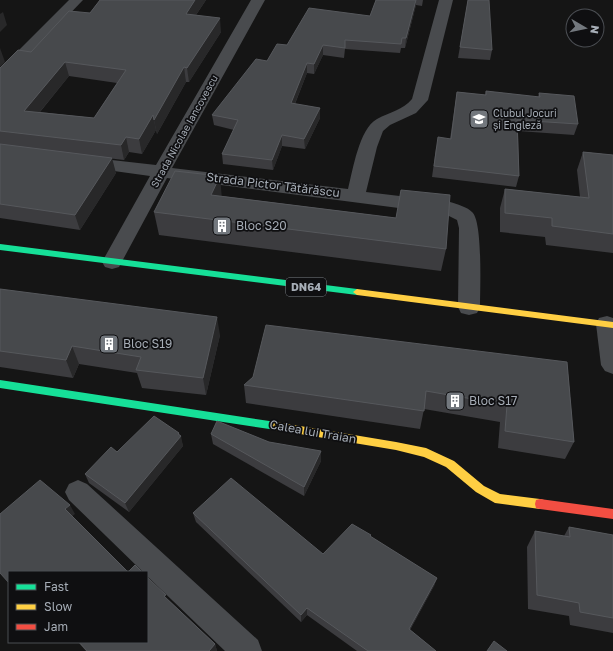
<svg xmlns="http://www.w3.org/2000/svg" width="613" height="651" viewBox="0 0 613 651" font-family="'Golos Text',sans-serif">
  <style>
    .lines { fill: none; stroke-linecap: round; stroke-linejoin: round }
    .street { fill: #494b4e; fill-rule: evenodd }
    .fast { fill: #16e098; fill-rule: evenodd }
    .slow { fill: #ffcf43; fill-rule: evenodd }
    .jam { fill: #f24e42; fill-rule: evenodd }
    .wall { fill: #3c3c3f; fill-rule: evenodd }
    .shaded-wall { fill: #282829 }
    .building { fill: #47494c; stroke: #56585c; fill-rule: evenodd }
    .labels { text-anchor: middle; stroke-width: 3.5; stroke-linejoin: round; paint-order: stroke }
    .far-poi-label { font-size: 10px; fill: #a6adb6; stroke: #0f0f11; text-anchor: start }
    .far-street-label { font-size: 10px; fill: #a6adb6; stroke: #0f0f11 }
    .shield { fill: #0f0f11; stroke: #797e84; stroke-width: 1 }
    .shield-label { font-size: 11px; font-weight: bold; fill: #a6adb6 }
    .street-label { font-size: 12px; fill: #a6adb6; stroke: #0f0f11 }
    .poi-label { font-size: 12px; fill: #a6adb6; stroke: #0f0f11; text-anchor: start }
  </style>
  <rect width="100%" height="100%" fill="#151515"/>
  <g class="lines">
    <g class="street">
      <polygon points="69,0 83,0 5,81 0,83 0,69"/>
      <path d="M251 0H265L172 168 348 189C353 170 359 129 377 119 390 112 403 110 412 99L439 0H453L428 100 416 113 390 125 383 131 377 147 366 192 450 202C457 204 467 207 472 212 483 221 480 291 480 307L477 313 469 315 461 313 458 307 459 228 457 220 445 214 167 178 119 267 112 269 105 267 102 262 150 176 85 167 79 166 76 162 79 158 85 157 156 165Z"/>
      <polygon points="607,316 613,318 613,374 605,371 601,365 596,324 599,318"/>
      <polygon points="78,480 87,484 258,640 262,651 225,651 147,576 147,572 143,572 69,500 65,492 69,484"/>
    </g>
    <g class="fast">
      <polygon points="0,244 357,289 361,292 357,295 0,250"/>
      <polygon points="0,380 276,422 280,423 281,426 280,429 276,430 0,388"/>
    </g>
    <g class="slow">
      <polygon points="357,289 613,322 613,328 357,295 353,292"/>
      <polygon points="276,422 396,442 426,448 454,461 484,486 500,494 540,499 544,500 545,504 544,508 540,509 495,503 476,492 446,467 424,457 396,450 276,430 272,429 271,426 272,423"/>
    </g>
    <polygon class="jam" points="540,499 613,509 613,519 540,509 536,508 535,504 536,500"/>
  </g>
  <g class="wall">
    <path d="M100 0H206L196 15 221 32 189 82H186L157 134 156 130 142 154 129 152 124 160 107 158 116 173 80 230 0 218V68L31 52 90 13ZM69 76 117 83 94 118 40 112Z"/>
    <polygon points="376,0 423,0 422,6 416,5 405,48 401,48 400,53 345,49 344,58 323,55 314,74 307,73 295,104 320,108 320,118 305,149 282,146 273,170 223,164 222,154 234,130 214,125 212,115 267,61 287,45 370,16"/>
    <polygon points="468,0 492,50 490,60 458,58"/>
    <polygon points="486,91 538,97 539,93 578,124 574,135 518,131 519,176 516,187 432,177 436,148 450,139 457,92 485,95"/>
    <polygon points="583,152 613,155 613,253 546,245 545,237 500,232 500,208 505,189 580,197 577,170"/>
    <polygon points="222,196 396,218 446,249 441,271 159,235 154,212"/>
    <polygon points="0,289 220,335 206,395 142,388 137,373 79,364 73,378 0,367"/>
    <polygon points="567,362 574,442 565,459 498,448 500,422 424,409 420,429 246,403 244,385"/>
    <polygon points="179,433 183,446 129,512 89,483 85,474 117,452"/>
    <polygon points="211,434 269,442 321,461 304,496 213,444"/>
    <polygon points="193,513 323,554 371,535 371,537 437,578 434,586 410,630 436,651 357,651 307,615 301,622 196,522"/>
    <polygon points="569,527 613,535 613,633 570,625 569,616 528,609 527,547 535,531 564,536"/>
    <polygon points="167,599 215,644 217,651 86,651 78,642 147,642"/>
  </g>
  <g class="shaded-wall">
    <polygon points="195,0 206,0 187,28 186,14"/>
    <polygon points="416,0 416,5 405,48 406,38"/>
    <polygon points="3,12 7,25 0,32 0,14"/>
    <polygon points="220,18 221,32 189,82 187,68"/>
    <polygon points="323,45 323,55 314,74 314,64"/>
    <polygon points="0,48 5,62 0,67"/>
    <polygon points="65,62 69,76 29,125 24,111"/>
    <polygon points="307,63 307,73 291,113 291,103"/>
    <polygon points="184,67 186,82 157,134 154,120"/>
    <polygon points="320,108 320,118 305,149 304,139"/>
    <polygon points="153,115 156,130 142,154 139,139"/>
    <polygon points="282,135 282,146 273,170 272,160"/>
    <polygon points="126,137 129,152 124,160 121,145"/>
    <polygon points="112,158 116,173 80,230 75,215"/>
    <polygon points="220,176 222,199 211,195"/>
    <polygon points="217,317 220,335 206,395 203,378"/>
    <polygon points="72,346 79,364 73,378 66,360"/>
    <polygon points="179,433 180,437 181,436 183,446 129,512 125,503"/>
    <polygon points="321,451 321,461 304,496 304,487"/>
    <polygon points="70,505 75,514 70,518 65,509"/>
    <polygon points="437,578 434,586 406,636 409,629"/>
    <polygon points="307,608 307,615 301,622 301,615"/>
    <polygon points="215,644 217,651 209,651"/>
  </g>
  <g class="building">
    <path d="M100 0H195L186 14 220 18 187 68 184 67 154 120 153 115 139 139 126 137 121 145 0 131V68L18 50 31 52 69 11 90 13ZM65 62 126 70 94 118 24 111Z"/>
    <polygon points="376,0 416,0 406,38 402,38 401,44 345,40 345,48 323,45 314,64 307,63 291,103 320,108 304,139 282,135 272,160 222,154 238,120 212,115 256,59 267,61 277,44 287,45 309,8 370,16"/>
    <polygon points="468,0 489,0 492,50 460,47"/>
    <polygon points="486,91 540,97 539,93 574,96 578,124 517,120 519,176 434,166 438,137 451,139 457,92 486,95"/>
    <polygon points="0,144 112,158 75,215 0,204"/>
    <polygon points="583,152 613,155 613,234 552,226 552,218 505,213 505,189 589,198"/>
    <polygon points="175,171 220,176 211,195 396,218 401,190 450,195 446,249 154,212"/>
    <polygon points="0,289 217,317 203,378 136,370 141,357 72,346 66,360 0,351"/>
    <polygon points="266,325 567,362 574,442 505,431 507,405 426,391 424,411 244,385 253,377"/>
    <polygon points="154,416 179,433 178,434 181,436 125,503 85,474 111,447 117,452"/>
    <polygon points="217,421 269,442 321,451 304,487 211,434"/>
    <polygon points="231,478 323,554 352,524 371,535 370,536 437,578 409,629 436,651 368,651 307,608 301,615 193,513"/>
    <polygon points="40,480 70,505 65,509 128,572 135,565 142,572 9,572 9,583 0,573 0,514"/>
    <polygon points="569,527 613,535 613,618 580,612 579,603 537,595 535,531 570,537"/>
    <polygon points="147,577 166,595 164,596 215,644 209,651 87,651 79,642 147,642"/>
    <polygon points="494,641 507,651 487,651"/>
  </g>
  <defs>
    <symbol id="school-square" viewBox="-11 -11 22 22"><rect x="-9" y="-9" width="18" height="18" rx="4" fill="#73787e" stroke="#0f0f11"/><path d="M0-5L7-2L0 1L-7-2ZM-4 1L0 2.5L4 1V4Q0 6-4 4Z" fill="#fff"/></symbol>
    <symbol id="building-square" viewBox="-11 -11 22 22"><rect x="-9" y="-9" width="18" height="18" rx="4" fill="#73787e" stroke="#0f0f11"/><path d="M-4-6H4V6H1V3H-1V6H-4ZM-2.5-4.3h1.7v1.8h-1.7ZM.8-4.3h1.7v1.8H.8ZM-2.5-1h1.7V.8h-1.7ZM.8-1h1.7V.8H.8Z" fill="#fff"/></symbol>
  </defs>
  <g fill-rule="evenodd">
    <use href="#school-square" x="468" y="108" width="22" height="22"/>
    <use href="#building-square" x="211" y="215" width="22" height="22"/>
    <use href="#building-square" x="98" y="333" width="22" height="22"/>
    <use href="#building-square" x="444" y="390" width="22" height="22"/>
  </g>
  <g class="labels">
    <g class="far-poi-label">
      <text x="493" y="117">Clubul Jocuri<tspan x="493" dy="12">și Engleză</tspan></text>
    </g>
    <g class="far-street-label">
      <text transform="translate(184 131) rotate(-61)" y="4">Strada Nicolae Iancovescu</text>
    </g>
    <rect class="shield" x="286" y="278" width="40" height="18" rx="3"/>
    <g class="shield-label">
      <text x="306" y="291">DN64</text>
    </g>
    <g class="street-label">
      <text transform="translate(273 185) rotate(7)" y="4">Strada Pictor Tătărăscu</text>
      <text transform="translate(313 432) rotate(10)" y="4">Calea lui Traian</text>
    </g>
    <g class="poi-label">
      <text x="236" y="230">Bloc S20</text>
      <text x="123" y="348">Bloc S19</text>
      <text x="469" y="405">Bloc S17</text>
    </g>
  </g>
  <rect x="8" y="571" width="140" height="72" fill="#0f0f11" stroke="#4b4e53"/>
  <rect x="16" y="584" width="20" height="6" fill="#16e098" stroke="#4b4e53"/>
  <text x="44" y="591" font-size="12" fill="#a6adb6">Fast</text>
  <rect x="16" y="604" width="20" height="6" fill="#ffcf43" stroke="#4b4e53"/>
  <text x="44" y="611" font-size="12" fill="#a6adb6">Slow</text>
  <rect x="16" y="624" width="20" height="6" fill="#f24e42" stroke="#4b4e53"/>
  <text x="44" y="631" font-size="12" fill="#a6adb6">Jam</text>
  <g transform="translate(585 28) rotate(99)"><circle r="19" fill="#0f0f11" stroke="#4b4e53"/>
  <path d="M0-3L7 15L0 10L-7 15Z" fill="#73787e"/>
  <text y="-6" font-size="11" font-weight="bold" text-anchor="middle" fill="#a6adb6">N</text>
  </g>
</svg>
